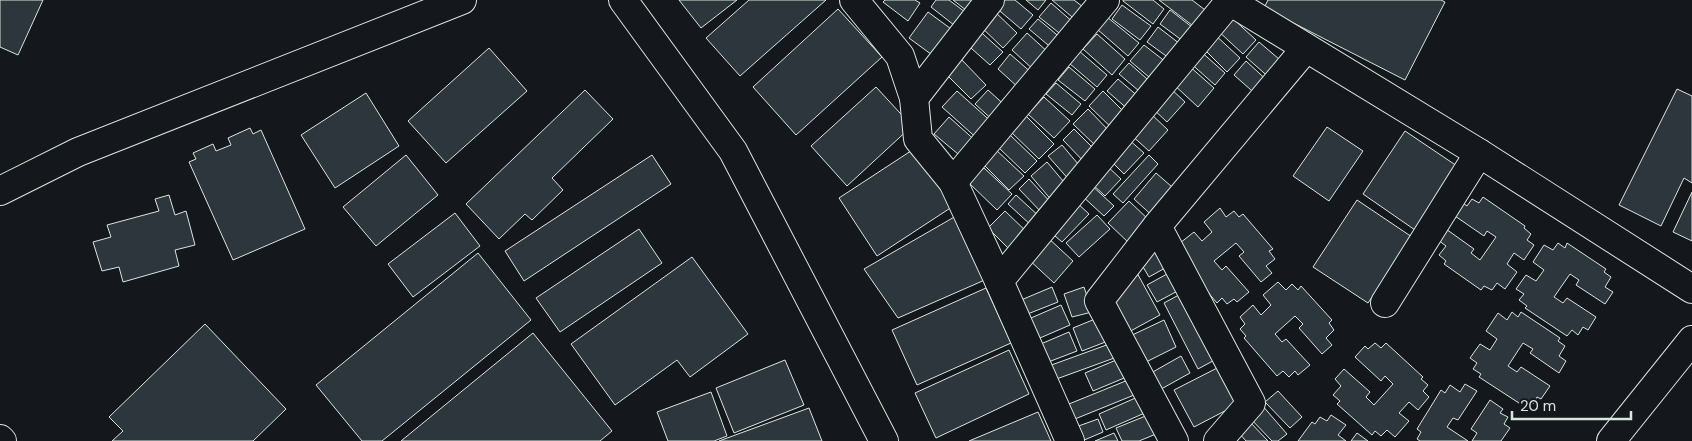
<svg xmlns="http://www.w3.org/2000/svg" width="1692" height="441" viewBox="0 0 1692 441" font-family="'DM Sans',sans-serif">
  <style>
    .building { fill: #2c363c; stroke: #d8e6dc }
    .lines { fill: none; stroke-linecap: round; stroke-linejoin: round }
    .street-casing { stroke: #d8e6dc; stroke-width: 30 }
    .street { stroke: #14181c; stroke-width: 28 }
  </style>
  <rect width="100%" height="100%" fill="#14181c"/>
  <g class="building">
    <polygon points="0,0 43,0 18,55 0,47"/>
    <polygon points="679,0 737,0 701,28"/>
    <polygon points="749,0 826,0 740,76 706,38"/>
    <polygon points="885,0 915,0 920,3 908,21 883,2"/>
    <polygon points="936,0 949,0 969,15 959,29 931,7"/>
    <polygon points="953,0 982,0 971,14"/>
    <polygon points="999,0 1015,0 1033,15 1021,29 994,6"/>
    <polygon points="1026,0 1046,0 1038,10"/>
    <polygon points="1052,0 1074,0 1087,10 1078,22"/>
    <polygon points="1123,0 1153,0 1164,9 1153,24 1123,1"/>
    <polygon points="1159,0 1192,0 1213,16 1201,32"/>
    <polygon points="1268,0 1441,0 1445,2 1405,80 1264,8"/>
    <polygon points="1051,3 1074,23 1063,36 1039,17"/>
    <polygon points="1122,5 1151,26 1140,40 1112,19"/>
    <polygon points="991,8 1017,33 1003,48 977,23"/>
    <polygon points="838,9 882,57 796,135 753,87"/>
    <polygon points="1170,10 1197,31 1187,44 1160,24"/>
    <polygon points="928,12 958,34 939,60 909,38"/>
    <polygon points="1229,15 1256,40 1243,54 1216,29"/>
    <polygon points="1107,17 1139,43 1128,56 1097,29"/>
    <polygon points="1038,19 1062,39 1054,50 1029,29"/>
    <polygon points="974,26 1003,52 990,65 962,40"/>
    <polygon points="1158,27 1184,47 1173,61 1147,42"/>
    <polygon points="1212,32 1240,58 1227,72 1200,45"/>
    <polygon points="1027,33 1050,54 1035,71 1012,50"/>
    <polygon points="1097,34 1125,59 1112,75 1083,49"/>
    <polygon points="1259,42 1286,65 1272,80 1246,57"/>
    <polygon points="1144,45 1171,66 1156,83 1130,61"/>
    <polygon points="489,48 527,91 446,163 408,121"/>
    <polygon points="1198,49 1225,73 1215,85 1188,61"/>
    <polygon points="1079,51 1107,75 1097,87 1069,63"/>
    <polygon points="1010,54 1033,74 1020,89 998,69"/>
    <polygon points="961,59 986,85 971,99 946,74"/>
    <polygon points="1246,61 1272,85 1260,98 1234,75"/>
    <polygon points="1129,63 1155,86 1146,97 1119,74"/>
    <polygon points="1188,65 1214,88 1198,107 1172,83"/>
    <polygon points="1069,67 1095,89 1085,101 1058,80"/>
    <polygon points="1118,79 1141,99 1130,111 1107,91"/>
    <polygon points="1056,83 1081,104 1072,115 1046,94"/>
    <polygon points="876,87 912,126 847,186 811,146"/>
    <polygon points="1169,87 1185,102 1167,122 1151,107"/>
    <polygon points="1677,89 1692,96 1692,183 1684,178 1661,226 1619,205"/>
    <polygon points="585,90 613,119 552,178 563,190 532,220 525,214 499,239 466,204"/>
    <polygon points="988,90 1009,109 996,123 975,104"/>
    <polygon points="957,91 995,125 980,141 942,107"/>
    <polygon points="1103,91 1128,116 1114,130 1089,106"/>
    <polygon points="366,93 399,146 335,188 301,135"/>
    <polygon points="1044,97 1070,121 1054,138 1028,114"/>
    <polygon points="1088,109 1111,133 1097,147 1073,124"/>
    <polygon points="1149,112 1168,130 1149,151 1129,133"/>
    <polygon points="1025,115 1054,144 1039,159 1010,131"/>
    <polygon points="949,117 978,143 964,159 934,134"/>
    <polygon points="1327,127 1363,151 1329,201 1293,176"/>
    <polygon points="250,128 253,134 261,130 305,229 233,260 189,162 196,159 193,153 213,144 216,151 231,145 228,138"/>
    <polygon points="1074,129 1099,154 1087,165 1063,140"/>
    <polygon points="1405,131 1457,166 1415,230 1363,194"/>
    <polygon points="1009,134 1037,161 1025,173 997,146"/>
    <polygon points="1127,138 1144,153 1124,174 1108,158"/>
    <polygon points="920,145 958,203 877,256 839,198"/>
    <polygon points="1062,145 1084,171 1071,182 1048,156"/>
    <polygon points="995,149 1024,176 1009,190 982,163"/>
    <polygon points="406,155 438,195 376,246 343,207"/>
    <polygon points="652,155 671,184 524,281 505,251"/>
    <polygon points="1149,155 1158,164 1123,203 1113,194"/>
    <polygon points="1047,162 1069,188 1053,202 1031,176"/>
    <polygon points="1105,164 1121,179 1105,196 1089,181"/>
    <polygon points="984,168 1012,194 997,210 969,183"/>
    <polygon points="1156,173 1179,193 1156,219 1134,199"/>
    <polygon points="1029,179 1054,206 1044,215 1019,189"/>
    <polygon points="1089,183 1114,206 1104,216 1080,194"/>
    <polygon points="1692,192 1692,241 1673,232"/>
    <polygon points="169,195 175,215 186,211 195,245 175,250 179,266 123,282 119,267 102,271 93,242 111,237 107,225 159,211 155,199"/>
    <polygon points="1016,195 1041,218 1033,227 1008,204"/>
    <polygon points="1483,197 1525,226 1524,228 1531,234 1527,240 1534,245 1524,260 1514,253 1507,264 1517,272 1505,289 1497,283 1492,290 1484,286 1481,290 1444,264 1446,261 1439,255 1446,246 1438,240 1446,229 1474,249 1471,253 1480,260 1496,237 1487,231 1484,236 1455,216 1463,203 1467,206 1472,199 1479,203"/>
    <polygon points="1357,200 1412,237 1368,303 1313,267"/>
    <polygon points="1075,201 1089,214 1062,242 1048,230"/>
    <polygon points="1129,201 1151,222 1130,244 1108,223"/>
    <polygon points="1220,208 1226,217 1234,211 1239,217 1243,214 1273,249 1269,251 1275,259 1266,266 1272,273 1261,282 1239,256 1244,252 1236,243 1214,261 1222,270 1226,266 1249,292 1237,302 1234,299 1227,304 1222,298 1217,303 1184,264 1180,255 1186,250 1180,243 1194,232 1202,241 1212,232 1204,222"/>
    <polygon points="1005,211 1031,236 1014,254 988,228"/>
    <polygon points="963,212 987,279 898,318 864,269"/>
    <polygon points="455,213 480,246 413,297 388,264"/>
    <polygon points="1097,215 1110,229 1079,257 1066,243"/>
    <polygon points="639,229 662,263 560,332 536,298"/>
    <polygon points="1046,236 1073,261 1054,283 1026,257"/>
    <polygon points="1558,243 1565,248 1567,243 1606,269 1604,272 1611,277 1605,287 1613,292 1605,304 1576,285 1579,280 1570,274 1554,297 1563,303 1567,298 1596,317 1588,330 1583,327 1578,335 1572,330 1567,336 1525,308 1527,306 1519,300 1524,294 1516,289 1526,275 1536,281 1544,270 1533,262 1544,245 1553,250"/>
    <polygon points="1165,246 1174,263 1149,277 1139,260"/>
    <polygon points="478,253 531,320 382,441 362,441 316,385"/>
    <polygon points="692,257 748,334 690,377 677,360 615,405 571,344"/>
    <polygon points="1176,269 1185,287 1157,302 1147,285"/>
    <polygon points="1136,271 1160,315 1125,334 1105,297"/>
    <polygon points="1278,282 1286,290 1292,284 1298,290 1301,286 1332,320 1329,323 1334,330 1326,338 1332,345 1322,354 1299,328 1303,324 1295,316 1275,334 1282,342 1286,339 1310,365 1298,375 1295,371 1289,377 1283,371 1277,376 1244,338 1246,336 1240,329 1245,324 1240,317 1253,305 1261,315 1271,305 1263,295"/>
    <polygon points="1052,287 1058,302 1020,317 1014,303"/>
    <polygon points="1084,287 1092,312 1072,317 1064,294"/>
    <polygon points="986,288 1011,343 917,385 892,330"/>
    <polygon points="1188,290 1222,356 1198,369 1164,303"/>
    <polygon points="1061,305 1070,325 1033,341 1024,321"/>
    <polygon points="1512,312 1518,317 1521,312 1560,338 1558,341 1565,346 1559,356 1566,361 1559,373 1530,353 1533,349 1523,343 1508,366 1517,372 1521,367 1550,386 1541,399 1537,397 1533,404 1525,399 1522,405 1479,377 1481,374 1473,369 1477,363 1470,358 1480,344 1490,350 1497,339 1486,331 1498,313 1507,320"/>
    <polygon points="1100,317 1108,341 1082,351 1073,328"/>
    <polygon points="1164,320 1176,347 1140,365 1126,338"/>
    <polygon points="205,324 286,409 253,441 112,441 123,431 109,417"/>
    <polygon points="1069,332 1077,351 1043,364 1036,346"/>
    <polygon points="533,333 612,431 600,441 401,441"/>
    <polygon points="1112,343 1117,357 1051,381 1046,367"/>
    <polygon points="1375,343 1381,348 1386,343 1423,377 1421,379 1428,385 1423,391 1429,397 1418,410 1409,402 1399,413 1409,421 1395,437 1387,430 1381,436 1375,431 1372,435 1337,404 1340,401 1333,395 1341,386 1335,379 1344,369 1370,392 1366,397 1374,405 1393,384 1385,376 1381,381 1355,357 1365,346 1368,349"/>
    <polygon points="1009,350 1029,394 936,438 915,393"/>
    <polygon points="1181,356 1190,373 1154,393 1144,377"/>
    <polygon points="1121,358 1129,376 1093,391 1085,373"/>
    <polygon points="785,360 804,405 734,433 716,388"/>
    <polygon points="1225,364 1244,401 1194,427 1174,390"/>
    <polygon points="1133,378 1139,393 1070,421 1064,406"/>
    <polygon points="1465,384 1477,391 1458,420 1453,418 1447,427 1468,441 1420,441 1417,439 1421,432 1417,429 1441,390 1445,393 1450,385 1460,392"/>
    <polygon points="1278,391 1302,417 1290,428 1265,402"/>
    <polygon points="711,392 727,436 714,441 668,441 657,412"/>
    <polygon points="1140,396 1147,412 1106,430 1099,414"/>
    <polygon points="1490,400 1503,409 1500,413 1508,417 1504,424 1510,428 1501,441 1472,441 1477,433 1471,429"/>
    <polygon points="1261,404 1287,434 1278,441 1272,441 1248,416"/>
    <polygon points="809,408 822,441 719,441"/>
    <polygon points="1038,412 1051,441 969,441"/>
    <polygon points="1148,415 1156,434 1139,441 1122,441 1116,428"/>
    <polygon points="1331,415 1346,425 1338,435 1346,441 1298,441 1312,422 1315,424 1320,417 1327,421"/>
    <polygon points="1098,419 1103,432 1082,441 1073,428"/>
    <polygon points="1250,422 1268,441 1246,441 1239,433"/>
    <polygon points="1114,433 1118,441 1095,441"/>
    <polygon points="1357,433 1368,441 1351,441"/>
  </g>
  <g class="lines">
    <defs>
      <g id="street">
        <polyline points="623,0 733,151 884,441"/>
        <polyline points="854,0 900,56 914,98 918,139 953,182 999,281 1070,441"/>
        <polyline points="1228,0 1479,153 1692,289"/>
        <polyline points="914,98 990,0"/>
        <polyline points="953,182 1105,0"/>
        <polyline points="0,191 78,152 462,0"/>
        <polyline points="1157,226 1251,403 1218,441"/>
        <polyline points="999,281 1230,1"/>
        <polyline points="1385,303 1479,153"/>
        <polyline points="0,439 2,441"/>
        <polyline points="1174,441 1099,301 1157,226 1306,48"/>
        <polyline points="1611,441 1692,340"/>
      </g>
    </defs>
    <use href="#street" class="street-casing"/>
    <use href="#street" class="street"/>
  </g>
  <path d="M1512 411v8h119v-8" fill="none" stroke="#d8e6dc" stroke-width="2.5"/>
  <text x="1520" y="411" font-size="15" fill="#d8e6dc" stroke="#14181c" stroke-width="4" paint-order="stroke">20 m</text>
</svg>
